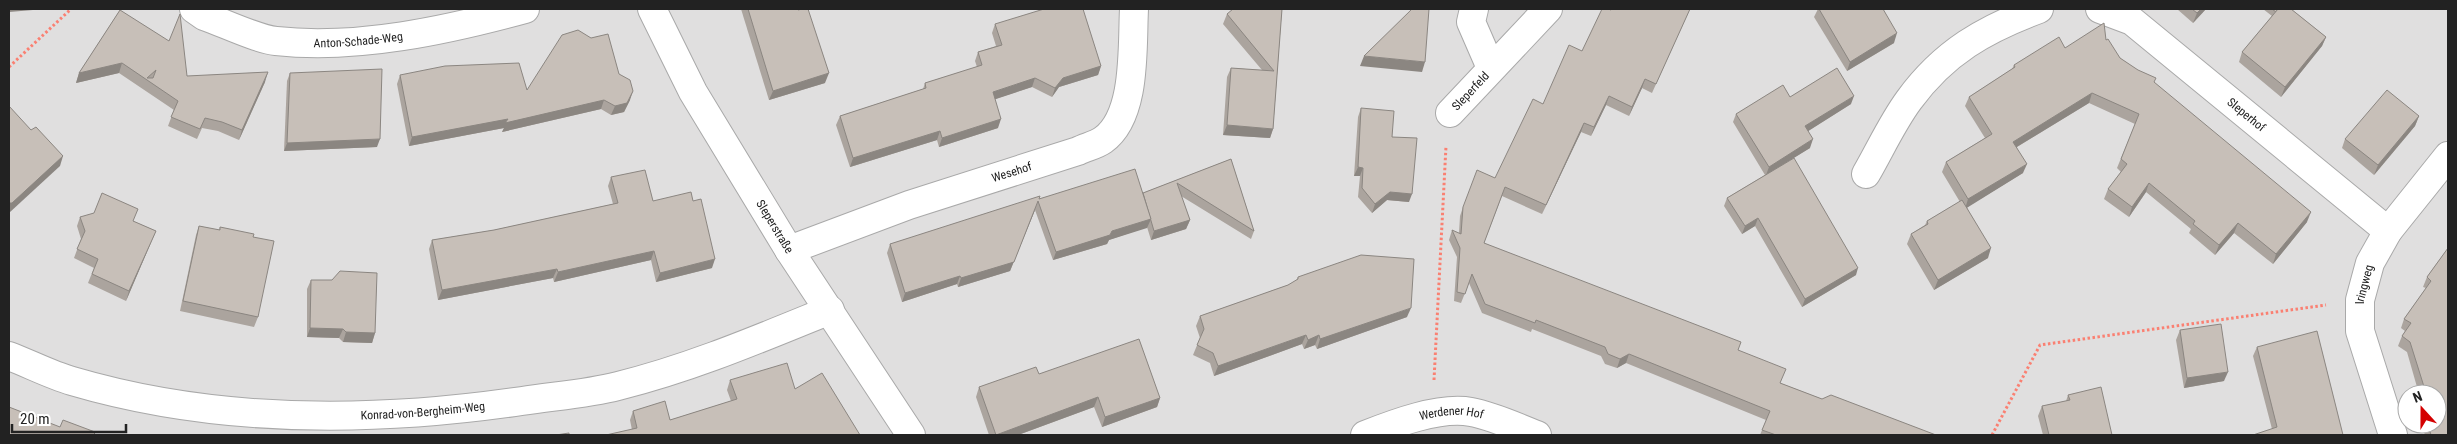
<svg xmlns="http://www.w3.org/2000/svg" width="2457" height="444" viewBox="0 0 2457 444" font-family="'Roboto Condensed',sans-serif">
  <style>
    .residential { fill: #e0dfdf; fill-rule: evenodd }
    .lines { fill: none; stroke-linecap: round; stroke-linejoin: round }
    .minor-casing { stroke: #a9a9a9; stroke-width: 30 }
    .path { stroke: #fa8072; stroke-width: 3; stroke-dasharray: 2.5 2.5; stroke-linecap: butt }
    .minor { stroke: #fff; stroke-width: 28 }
    .wall { fill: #aba49e }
    .shaded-wall { fill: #8b8681 }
    .building { fill: #c7bfb8; stroke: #8b8681; fill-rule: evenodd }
    .labels { text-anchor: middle; stroke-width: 4; stroke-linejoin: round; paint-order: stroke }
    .street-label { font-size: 12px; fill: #222; stroke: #fff }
  </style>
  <rect width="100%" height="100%" fill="#f2efe9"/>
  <path class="residential" d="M9 9H2448V435H9ZM2407 394H2437V424H2407Z"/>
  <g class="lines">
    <defs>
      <g id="minor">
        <path id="s1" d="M194 9 204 16C224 23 257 39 276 41 357 50 448 30 525 9"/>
        <path id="s2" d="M652 9 693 92 789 250 911 435"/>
        <polyline points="1474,9 1471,22 1491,68"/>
        <path id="s3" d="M2100 9 2132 21 2388 231"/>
        <path id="s4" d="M1450 113 1548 9"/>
        <path d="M1866 174C1880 150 1892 123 1909 100 1944 52 1985 29 2039 9"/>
        <path id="s5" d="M789 250 909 205 1078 151C1086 147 1096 145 1103 140 1137 116 1132 46 1134 9"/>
        <path id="s6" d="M9 356C30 364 51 375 72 381 218 424 372 423 522 401 554 396 587 394 618 386 691 368 761 338 830 310"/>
        <path id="s7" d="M1365 435C1393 424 1440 406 1471 412 1493 416 1516 427 1537 435"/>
        <path id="s8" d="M2393 435 2360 331V300L2370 263 2388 231 2448 156"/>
      </g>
    </defs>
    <use href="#minor" class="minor-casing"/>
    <g class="path">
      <polyline points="9,67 71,9"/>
      <polyline points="1434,380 1446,146"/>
      <polyline points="1992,435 2040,345 2326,305"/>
    </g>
    <use href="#minor" class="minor"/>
  </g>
  <g class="wall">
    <polygon points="741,9 797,9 825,83 769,100"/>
    <polygon points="1282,9 1273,129 1270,138 1223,135 1227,77 1231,68 1262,70 1223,24 1227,14"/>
    <polygon points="1690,9 1652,93 1642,88 1629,116 1606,105 1591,136 1581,132 1542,214 1502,196 1484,243 1738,350 1780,383 1822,399 1936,435 1760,435 1766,420 1626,363 1617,368 1605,364 1601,356 1532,329 1531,332 1482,313 1469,283 1461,303 1454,301 1457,257 1449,240 1452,230 1459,233 1460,216 1463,207 1495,178 1543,104 1582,51 1611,10"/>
    <polygon points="1818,9 1883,9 1894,43 1847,71 1814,17"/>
    <polygon points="2177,9 2206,9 2193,23"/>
    <polygon points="2263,9 2291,9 2326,37 2322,46 2281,97 2239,62 2242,52 2272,16"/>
    <polygon points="120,10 187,76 265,82 239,140 218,131 202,128 197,139 168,126 174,110 119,73 76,83 79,73"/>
    <polygon points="995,24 1101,66 1098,75 1059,87 1052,97 1032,87 995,99 998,128 939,147 937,140 850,167 836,125 840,116 923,89 925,83 977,67 975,61 978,52 996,46 992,33"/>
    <polygon points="2106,40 2120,58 2154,82 2307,222 2273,264 2234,233 2215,255 2189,233 2191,229 2146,192 2129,217 2104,199 2108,189 2121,172 2117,168 2135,124 2089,103 2017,147 2023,173 1967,207 1988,258 1934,290 1907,244 1911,234 1925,225 1927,221 1960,202 1942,172 1946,162 1985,138 1965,106 1969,97 2012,69 2014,65 2065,48"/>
    <polygon points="290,73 377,147 284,151 287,81"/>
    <polygon points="619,74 630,100 624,112 611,115 601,109 502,132 504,128 409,146 397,84 400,75 527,90"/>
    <polygon points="1790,97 1851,104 1808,131 1810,148 1785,163 1856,275 1802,307 1755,226 1742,234 1724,206 1727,198 1765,175 1733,122 1736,114"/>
    <polygon points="1361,108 1392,137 1409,202 1387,200 1372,213 1358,197 1360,176 1354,176 1358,117"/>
    <polygon points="2419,116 2415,126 2374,175 2342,148 2345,139"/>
    <polygon points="1231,159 1254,231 1251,239 1181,196 1190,220 1186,229 1151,240 1147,227 1109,240 1107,244 1053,260 1035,210 1010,271 958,287 957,284 902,302 887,253 890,244 1039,199 1143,193"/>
    <polygon points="611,177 653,201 712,268 656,282 651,260 554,282 553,278 438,300 429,249 432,240 494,230 613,204 608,186"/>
    <polygon points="80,217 133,221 156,231 126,301 88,283 94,268 74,258 81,239 77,226"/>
    <polygon points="199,226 219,230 220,227 253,237 258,317 254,327 180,311 196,235"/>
    <polygon points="2448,248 2448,435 2425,435 2421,424 2437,424 2437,394 2419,394 2407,352 2398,346 2402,336 2405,331 2401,328 2404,319 2426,288 2423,287 2427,277"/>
    <polygon points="1298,277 1407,317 1317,349 1315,345 1304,349 1302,344 1214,376 1210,363 1193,355 1200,338 1196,326 1200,316 1288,285 1296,281"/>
    <polygon points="311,280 375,333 372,343 343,342 339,338 307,337 307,289"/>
    <polygon points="2180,330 2224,381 2184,388 2176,340"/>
    <polygon points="2257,347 2343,435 2253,435 2272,429 2253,356"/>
    <polygon points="1039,374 1160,398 1157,407 1102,427 1094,407 1018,435 989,435 976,397 979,387"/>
    <polygon points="730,380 795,389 632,430 630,420 633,411 670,420 731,401 727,390"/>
    <polygon points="2068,395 2112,435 2043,435 2038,416 2042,406 2066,401"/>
  </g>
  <g class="shaded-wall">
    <polygon points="9,9 35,9 33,10 9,12"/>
    <polygon points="2201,9 2206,9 2193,23 2197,13"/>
    <polygon points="1897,33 1894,43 1847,71 1850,62"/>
    <polygon points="2326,37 2322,46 2281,97 2285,87"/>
    <polygon points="1364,56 1425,62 1422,72 1360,66"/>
    <polygon points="122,63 119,73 76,83 79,73"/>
    <polygon points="1101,66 1098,75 1059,87 1052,97 1055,88 1063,78"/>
    <polygon points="268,72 265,82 239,140 242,130"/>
    <polygon points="829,73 825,83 769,100 773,91"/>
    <polygon points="1035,78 1032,87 990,101 993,92"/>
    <polygon points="1645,79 1642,88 1629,116 1632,107"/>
    <polygon points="633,91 630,100 624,112 611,115 615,106"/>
    <polygon points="2092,93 2089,103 2010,151 2013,142"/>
    <polygon points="1609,96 1606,105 1591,136 1594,127"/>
    <polygon points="1854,96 1851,104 1802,135 1805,126"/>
    <polygon points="604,100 601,109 502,132 504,128 409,146 412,137"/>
    <polygon points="2419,116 2415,126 2374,175 2378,165"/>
    <polygon points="1001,119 998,128 939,147 942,138"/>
    <polygon points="1584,123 1581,132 1542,214 1546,205"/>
    <polygon points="1227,125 1273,129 1270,138 1223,135"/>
    <polygon points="940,131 937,140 850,167 853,158"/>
    <polygon points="380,139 377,147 284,151 287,143"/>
    <polygon points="1813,139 1810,148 1766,175 1769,167"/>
    <polygon points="63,156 60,166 9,213 9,203"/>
    <polygon points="2027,164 2023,173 1965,209 1968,199"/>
    <polygon points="1358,167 1363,168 1360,176 1354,176"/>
    <polygon points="2149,183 2146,192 2129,217 2132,207"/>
    <polygon points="1390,192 1412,194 1409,202 1387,200 1372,213 1375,204"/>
    <polygon points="1035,210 1010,271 958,287 961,278"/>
    <polygon points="2311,212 2307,222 2273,264 2276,254"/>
    <polygon points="1758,218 1755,226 1742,234 1745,226"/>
    <polygon points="1151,219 1147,228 1109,240 1107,244 1053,260 1056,252 1112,231"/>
    <polygon points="1190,220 1186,229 1151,240 1154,231"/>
    <polygon points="2238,223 2234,233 2215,255 2219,245"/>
    <polygon points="156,231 152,240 126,301 129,291"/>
    <polygon points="1991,248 1988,258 1934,290 1938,280"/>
    <polygon points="654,251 651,260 554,282 558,272"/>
    <polygon points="715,259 712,268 656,282 660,273"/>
    <polygon points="1858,268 1856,275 1802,307 1805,299"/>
    <polygon points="557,269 553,278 438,300 442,290"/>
    <polygon points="960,276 957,284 902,302 905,293"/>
    <polygon points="1411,308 1407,317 1317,349 1320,339"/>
    <polygon points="310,328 343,329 339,338 307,337"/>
    <polygon points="346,332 375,333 372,343 343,342"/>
    <polygon points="1306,335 1302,344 1214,376 1218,366"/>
    <polygon points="1319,335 1315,345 1304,349 1308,340"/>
    <polygon points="1629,354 1626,363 1617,368 1620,359"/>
    <polygon points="2228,372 2224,381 2184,388 2187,378"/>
    <polygon points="1098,397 1094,407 1018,435 996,435"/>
    <polygon points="1160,398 1157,407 1102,427 1105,417"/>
  </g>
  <g class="building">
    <polygon points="748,9 797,9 798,10 802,9 808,9 829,73 773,91"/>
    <polygon points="1044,9 1083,9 1101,66 1063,78 1055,88 1035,78 993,92 1001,119 942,138 940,131 853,158 840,116 926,88 925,83 982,65 978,52 1002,45 995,24"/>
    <polygon points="1233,9 1282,9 1273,129 1227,125 1231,68 1274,71 1227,14"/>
    <polygon points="1412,9 1429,9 1425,62 1364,56"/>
    <polygon points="1602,9 1608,9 1611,10 1612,9 1690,9 1656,84 1645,79 1632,107 1609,96 1594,127 1584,123 1546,205 1505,187 1484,243 1741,342 1738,350 1786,369 1780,383 1822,399 1831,395 1936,435 1776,435 1762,430 1770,411 1629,354 1620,359 1608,354 1605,347 1536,320 1535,323 1485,304 1472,274 1465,294 1457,292 1460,248 1452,230 1461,234 1463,207 1477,170 1495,178 1533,99 1543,104 1569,45 1582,51"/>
    <polygon points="1819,9 1883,9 1897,33 1850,62"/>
    <polygon points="2192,9 2201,9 2197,13"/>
    <polygon points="2272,9 2278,9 2276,12"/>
    <polygon points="2278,9 2291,9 2326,37 2285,87 2242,52"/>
    <path d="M120 10 169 41 180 14 187 76 268 72 242 130 222 122 205 118 200 129 171 117 178 101 122 63 79 73ZM156 70 153 78H147Z"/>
    <polygon points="2104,23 2106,40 2108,39 2120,58 2138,70 2156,78 2154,82 2311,212 2276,254 2238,223 2219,245 2193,224 2195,221 2149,183 2132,207 2108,189 2127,164 2121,159 2139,114 2092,93 2013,142 2027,164 1968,199 1946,162 1992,134 1969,97 2015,67 2014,65 2059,37 2065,48"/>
    <polygon points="578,30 591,38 608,34 619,74 630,80 633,91 627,103 615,106 604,100 505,123 508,119 412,137 400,75 445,66 519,63 527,90 562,35"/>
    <polygon points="1837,68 1854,96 1805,126 1813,139 1769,167 1736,114 1783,85 1790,97"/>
    <polygon points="382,69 380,139 287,143 290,73"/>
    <polygon points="2387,90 2419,116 2378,165 2345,139"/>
    <polygon points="9,106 31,130 36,127 63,156 12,203 9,203"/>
    <polygon points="1361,108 1394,111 1392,137 1417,138 1412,194 1390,192 1375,204 1362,188 1363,168 1358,167"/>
    <polygon points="1794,158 1858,268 1805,299 1758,218 1745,226 1727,198"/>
    <polygon points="1231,159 1254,231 1177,183 1190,220 1154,231 1143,193"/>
    <polygon points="1135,169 1151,219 1112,231 1110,235 1056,252 1038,201 1014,262 961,278 960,276 905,293 890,244 1040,196 1039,199"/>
    <polygon points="645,170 653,201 691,192 693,201 701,199 715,259 660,273 654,251 558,272 557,269 442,290 432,240 494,230 618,203 611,177"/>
    <polygon points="102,193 138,209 133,221 156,231 129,291 92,274 98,259 77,249 85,231 80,217 94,213"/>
    <polygon points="1962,200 1991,248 1938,280 1911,234 1928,224 1927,221"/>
    <polygon points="199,226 220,230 220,227 254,234 253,237 274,241 258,317 183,301"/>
    <polygon points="2448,248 2448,435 2431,435 2428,424 2437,424 2437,394 2423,394 2426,393 2410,342 2402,336 2411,323 2404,319 2431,281 2427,277"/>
    <polygon points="1361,255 1414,259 1411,308 1320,339 1319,335 1308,340 1306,335 1218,366 1213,353 1197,345 1204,329 1200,316 1288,285 1298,279 1298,277"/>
    <polygon points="340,271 377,273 375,333 346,332 343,329 310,328 311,280 332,280"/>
    <polygon points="2221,324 2228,372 2187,378 2180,330"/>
    <polygon points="2317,331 2343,435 2253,435 2277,427 2257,347"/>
    <polygon points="1139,339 1160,398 1105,417 1098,397 996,435 979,387 1036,367 1039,374"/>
    <polygon points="787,363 795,389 822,373 860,435 606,435 637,428 633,411 665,401 670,420 737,399 730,380"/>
    <polygon points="2101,387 2112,435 2049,435 2042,406 2070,400 2068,395"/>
    <polygon points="9,407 60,427 63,420 95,432 94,435 9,435"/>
    <polygon points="569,433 569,435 556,435"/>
  </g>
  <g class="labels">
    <g class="street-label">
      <text dy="4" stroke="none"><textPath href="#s1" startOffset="171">Anton-Schade-Weg</textPath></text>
      <text dy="4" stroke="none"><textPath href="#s4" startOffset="30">Sleperfeld</textPath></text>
      <text dy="4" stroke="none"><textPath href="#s3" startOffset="182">Sleperhof</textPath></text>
      <text dy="4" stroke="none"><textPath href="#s5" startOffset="236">Wesehof</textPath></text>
      <text dy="4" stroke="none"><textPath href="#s2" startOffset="250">Sleperstraße</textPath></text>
      <text dy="4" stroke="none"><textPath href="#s8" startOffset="156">Iringweg</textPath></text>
      <text dy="4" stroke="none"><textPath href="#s6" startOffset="422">Konrad-von-Bergheim-Weg</textPath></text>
      <text dy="4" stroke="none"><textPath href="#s7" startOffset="90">Werdener Hof</textPath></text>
    </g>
  </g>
  <rect width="2457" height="444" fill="none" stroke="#222222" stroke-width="20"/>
  <g transform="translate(2422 409) rotate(339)"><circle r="24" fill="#ffffff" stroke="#a7a7a7"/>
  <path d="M0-4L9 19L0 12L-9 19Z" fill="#d40000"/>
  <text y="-8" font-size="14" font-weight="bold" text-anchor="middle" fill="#222222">N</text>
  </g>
  <path d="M12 424v8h114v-8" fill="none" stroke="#222222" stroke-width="2.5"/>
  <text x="20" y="424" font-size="15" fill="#222222" stroke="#ffffff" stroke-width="4" paint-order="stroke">20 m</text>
</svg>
